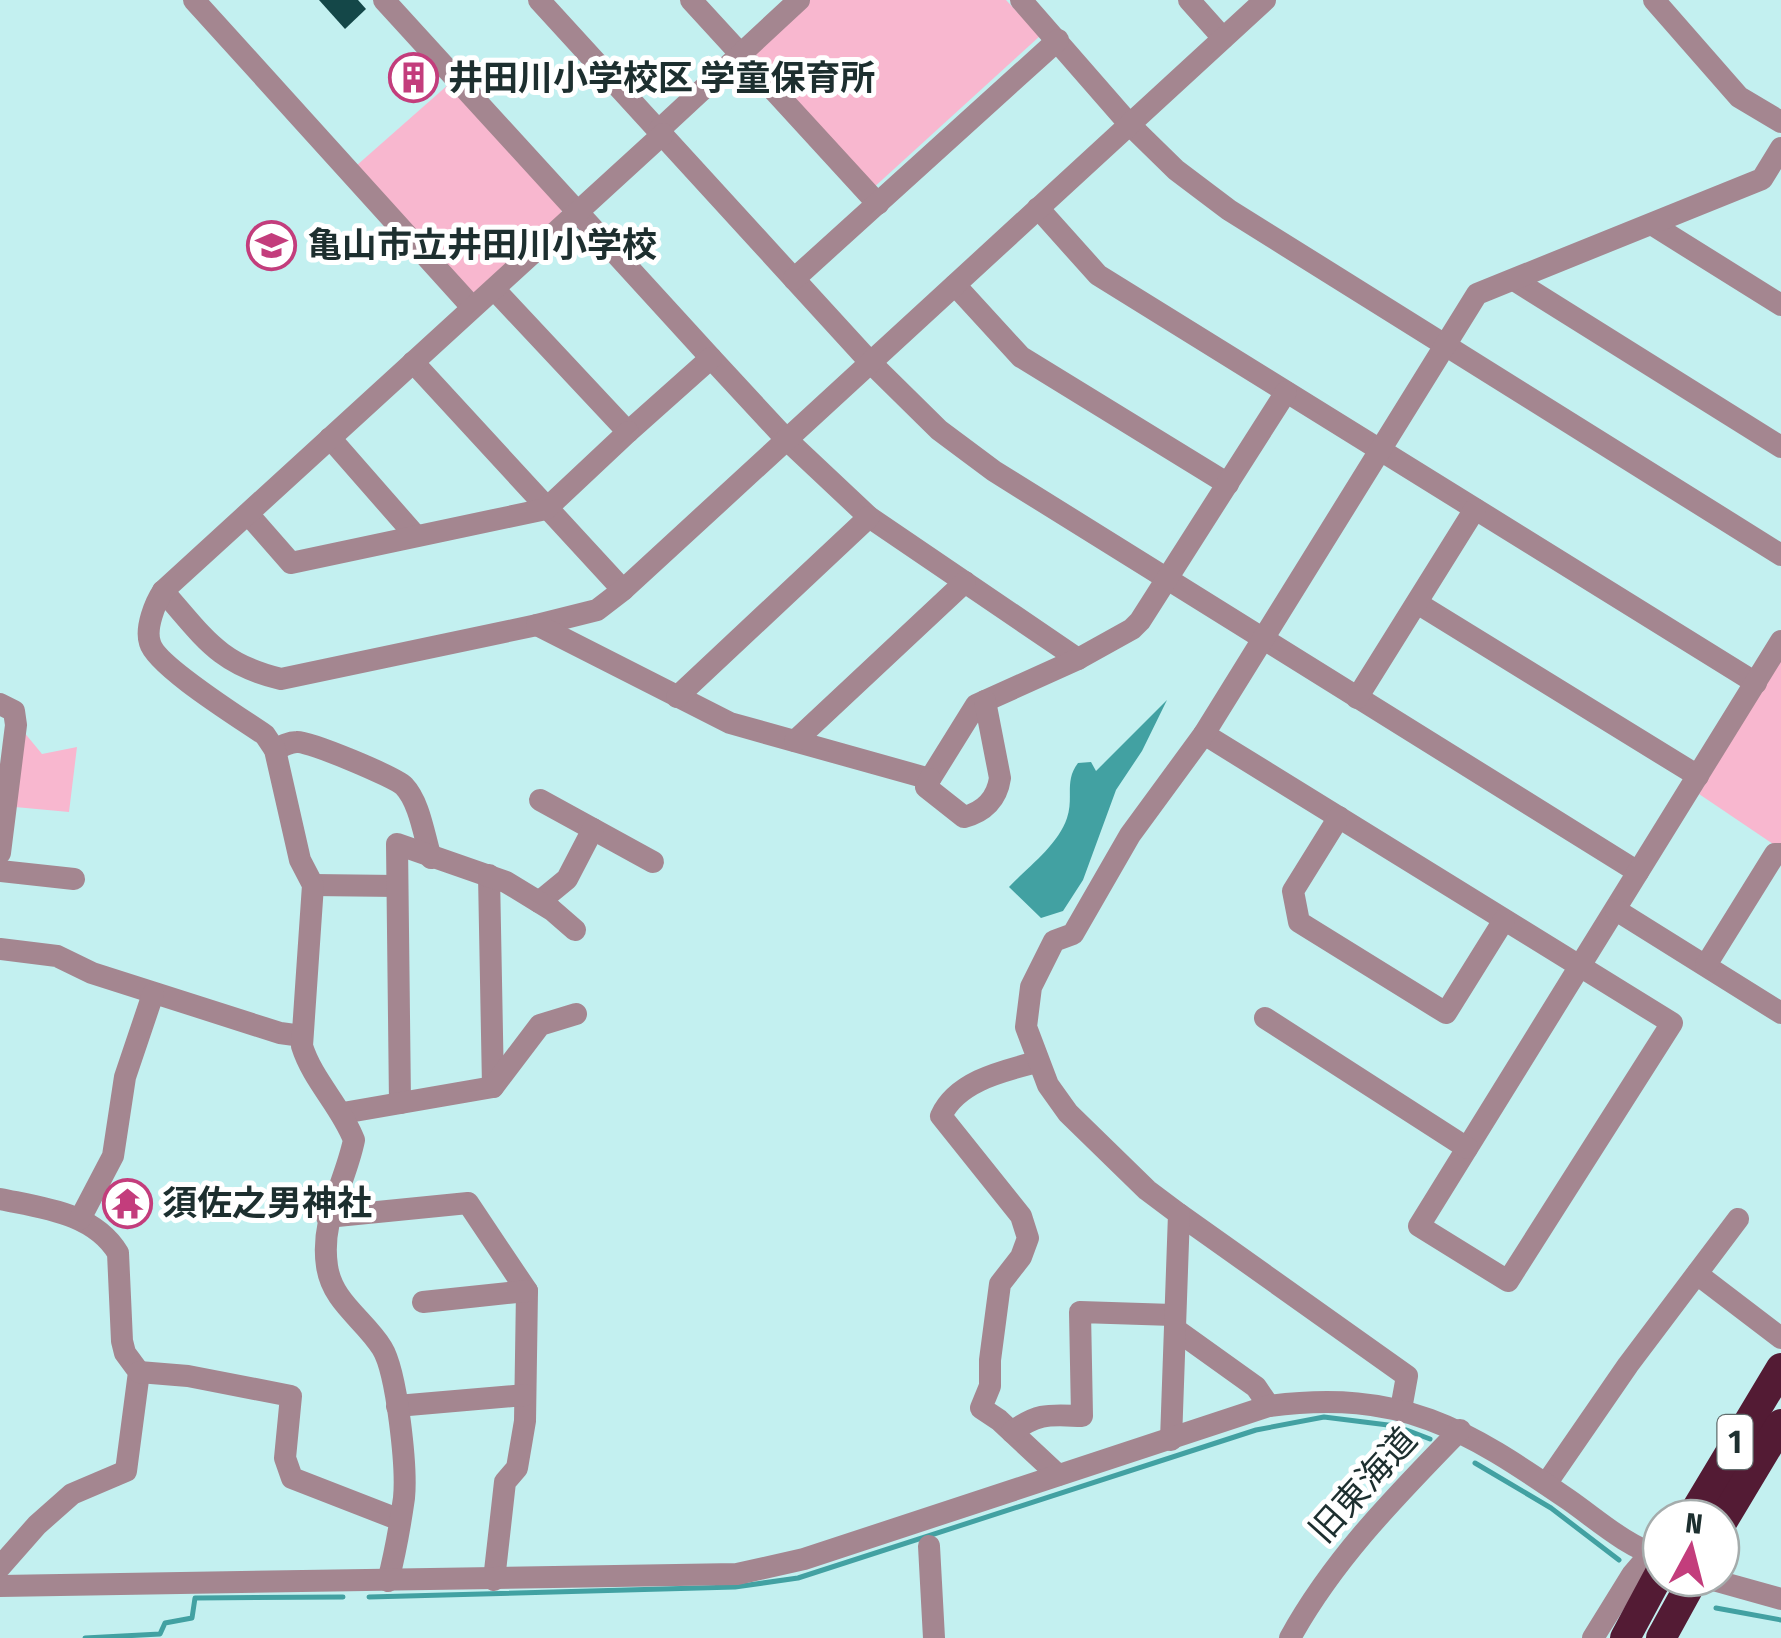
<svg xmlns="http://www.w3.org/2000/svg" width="1781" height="1638" viewBox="0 0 1781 1638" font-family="'Fira Sans Condensed','Noto Sans JP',sans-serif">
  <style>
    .green { fill: #f8b7cf }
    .water { fill: #42a1a2 }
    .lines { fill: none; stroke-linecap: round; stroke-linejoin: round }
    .stream { stroke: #42a1a2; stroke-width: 5 }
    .building { fill: #144748 }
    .minor { stroke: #a48690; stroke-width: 22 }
    .highway { stroke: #531b34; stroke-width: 30 }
    .labels { text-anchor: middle; stroke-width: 10; stroke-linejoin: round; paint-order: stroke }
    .shield { fill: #fff; stroke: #616d6d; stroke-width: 2.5 }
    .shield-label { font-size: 32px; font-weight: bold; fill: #1d2f2f }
    .poi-label { font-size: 35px; font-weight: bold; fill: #1d2f2f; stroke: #fff; text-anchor: start }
    .street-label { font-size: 35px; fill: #1d2f2f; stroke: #fff }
  </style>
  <rect width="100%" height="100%" fill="#c3f0f0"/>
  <g class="green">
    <polygon points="806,0 1006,0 1040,36 871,190 750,53"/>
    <polygon points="449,84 562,207 561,215 478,292 469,292 356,166"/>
    <polygon points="1781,657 1781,845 1773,844 1699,794"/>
    <polygon points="23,731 42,754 77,747 69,812 15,807"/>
  </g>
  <path class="water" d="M1167 700 1142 751 1116 790 1083 880 1063 911 1041 918 1009 887C1028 867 1058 845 1067 818 1074 798 1064 781 1078 763L1091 762 1096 771Z"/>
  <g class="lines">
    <g class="stream">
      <polyline points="1475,1463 1551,1508 1619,1560"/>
      <polyline points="369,1597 735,1587 798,1578 1256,1430 1324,1417 1396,1426 1430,1439"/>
      <polyline points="1716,1608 1781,1620"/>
      <polyline points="85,1638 160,1634 165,1623 192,1618 195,1598 343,1597"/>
    </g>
  </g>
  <g class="building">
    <polygon points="319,0 358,0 366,9 345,29"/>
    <polygon points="414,55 437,80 414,103 388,75"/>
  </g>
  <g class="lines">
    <g class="minor">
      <polyline points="194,0 472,307"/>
      <polyline points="384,0 711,358 786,439 869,517 1078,659"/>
      <polyline points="539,0 870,362 939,430 994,471 1638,872"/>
      <polyline points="691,0 878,204"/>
      <polyline points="1021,0 1131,126 1176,170 1229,210 1781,555"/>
      <polyline points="1189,0 1223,38"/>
      <polyline points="1654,0 1739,97 1781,122"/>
      <polyline points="659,130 799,0"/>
      <polyline points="1038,208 1098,275 1756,683"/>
      <polyline points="1653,225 1781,305"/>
      <polyline points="794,279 1058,40"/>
      <polyline points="1514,280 1781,447"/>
      <polyline points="955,285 1021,357 1228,484"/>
      <polyline points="494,289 628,432 711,358"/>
      <polyline points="413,362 623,590"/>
      <polyline points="330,438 415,535"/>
      <polyline points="248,514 291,563 546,509 628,432"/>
      <path d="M163 591C204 637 218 664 281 679L537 625 597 610 623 590 1265 0"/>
      <polyline points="1417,603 1698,776"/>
      <polyline points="537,625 730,723 930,779 976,705 1078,659 1132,629 1140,621 1286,392"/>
      <polyline points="677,697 869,517"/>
      <polyline points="1357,698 1475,509"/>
      <polyline points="0,704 14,711 16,725 0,853"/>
      <polyline points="1204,734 1672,1023 1508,1281 1419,1226 1781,641"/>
      <polyline points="795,741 965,582"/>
      <path d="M275 750C282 746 289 742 297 742 309 741 395 777 404 786 420 803 424 836 431 858"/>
      <path d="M930 779 926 787 964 817C984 812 997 799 1000 778L985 701"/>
      <polyline points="540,800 653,862"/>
      <polyline points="1339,817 1293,891 1299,922 1446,1013 1504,920"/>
      <polyline points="0,871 74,879"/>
      <polyline points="489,875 493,1087"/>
      <polyline points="313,885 397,886"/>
      <polyline points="539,902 567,879 593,829"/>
      <polyline points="1616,910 1781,1013"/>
      <polyline points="0,949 57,956 92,973 280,1033 302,1036"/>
      <polyline points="1706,965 1775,854 1781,854"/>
      <polyline points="1265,1018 1467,1148"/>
      <path d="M1037 1062C1003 1071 957 1081 941 1116L1021 1216 1028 1238 1021 1257 1000 1284 990 1360V1386L981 1408 999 1420 1058 1475"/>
      <polyline points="400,1103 397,844 506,882 552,910 575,930"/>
      <polyline points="343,1113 493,1087 540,1025 576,1014"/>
      <path d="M0 1199C43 1208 94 1213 118 1253L122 1341 125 1353 139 1372 126 1471 72 1494 37 1525 0 1567"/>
      <polyline points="1179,1214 1407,1376 1401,1409"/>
      <polyline points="327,1217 468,1203 527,1291 525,1421 517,1468 505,1482 494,1580"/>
      <polyline points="80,1219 113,1156 125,1077 153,994"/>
      <polyline points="1697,1274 1781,1338"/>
      <polyline points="423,1302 527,1291"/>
      <polyline points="1175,1329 1256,1387 1269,1406"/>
      <polyline points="139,1372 188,1376 291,1396 285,1458 292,1478 400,1520"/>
      <polyline points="397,1406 525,1395"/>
      <path d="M1012 1432C1039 1412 1050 1415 1082 1416L1080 1312 1173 1315"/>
      <polyline points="1171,1440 1179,1214 1147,1190 1068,1113 1048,1085 1026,1027 1031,987 1054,941 1073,934 1130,835 1204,734 1477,294 1762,179 1781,148"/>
      <polyline points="1546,1484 1628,1365 1738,1219"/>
      <polyline points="929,1546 934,1638"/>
      <polyline points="1706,1578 1781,1599"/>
      <path d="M388 1581C395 1554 400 1526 404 1498 407 1468 397 1372 382 1348 364 1319 332 1302 327 1266 320 1219 345 1184 354 1140 341 1106 313 1081 302 1046L313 885 300 860 275 750 265 735C242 719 156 666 150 643 145 628 155 603 163 591L663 134"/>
      <path d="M0 1586 737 1574 804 1559 1269 1406C1402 1389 1464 1428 1569 1500 1599 1521 1626 1546 1661 1557"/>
      <path d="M1290 1638C1334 1558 1397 1495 1460 1430"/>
      <polyline points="1593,1638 1632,1575 1650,1554"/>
    </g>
    <g class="highway">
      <polyline points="1691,1518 1781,1368"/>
      <polyline points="1721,1524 1781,1424"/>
      <polyline points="1625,1638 1661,1571"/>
      <polyline points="1661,1638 1694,1578"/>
    </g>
  </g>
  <defs>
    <symbol id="building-ring" viewBox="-11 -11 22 22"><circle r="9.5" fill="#fff" stroke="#c33d7c" stroke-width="1.5"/><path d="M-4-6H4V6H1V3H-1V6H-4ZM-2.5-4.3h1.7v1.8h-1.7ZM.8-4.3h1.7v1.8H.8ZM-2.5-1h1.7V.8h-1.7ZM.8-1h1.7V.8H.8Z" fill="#c33d7c"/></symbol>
    <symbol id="school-ring" viewBox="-11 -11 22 22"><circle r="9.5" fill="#fff" stroke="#c33d7c" stroke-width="1.5"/><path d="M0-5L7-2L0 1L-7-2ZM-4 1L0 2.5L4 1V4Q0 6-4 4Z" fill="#c33d7c"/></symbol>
    <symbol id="temple-ring" viewBox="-11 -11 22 22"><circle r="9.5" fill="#fff" stroke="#c33d7c" stroke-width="1.5"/><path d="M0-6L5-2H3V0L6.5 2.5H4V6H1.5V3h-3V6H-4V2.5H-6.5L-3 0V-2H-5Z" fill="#c33d7c"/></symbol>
  </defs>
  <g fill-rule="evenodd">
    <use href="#building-ring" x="386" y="50" width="55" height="55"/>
    <use href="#school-ring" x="244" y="218" width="55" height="55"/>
    <use href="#temple-ring" x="100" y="1176" width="55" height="55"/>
  </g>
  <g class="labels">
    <rect class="shield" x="1717.5" y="1415" width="35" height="54" rx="8"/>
    <g class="shield-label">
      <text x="1735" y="1453">1</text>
    </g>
    <g class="poi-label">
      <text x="448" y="90">井田川小学校区 学童保育所</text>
      <text x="307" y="257">亀山市立井田川小学校</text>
      <text x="162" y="1215">須佐之男神社</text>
    </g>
    <g class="street-label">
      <text transform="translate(1363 1485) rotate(-48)" y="12">旧東海道</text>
    </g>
  </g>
  <g transform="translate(1691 1548) rotate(7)"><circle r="48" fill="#ffffff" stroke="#a5acac" stroke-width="2.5"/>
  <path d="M0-8L18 38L0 25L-18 38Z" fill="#c33d7c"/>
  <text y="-15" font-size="28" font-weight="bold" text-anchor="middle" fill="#1d2f2f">N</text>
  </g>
</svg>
